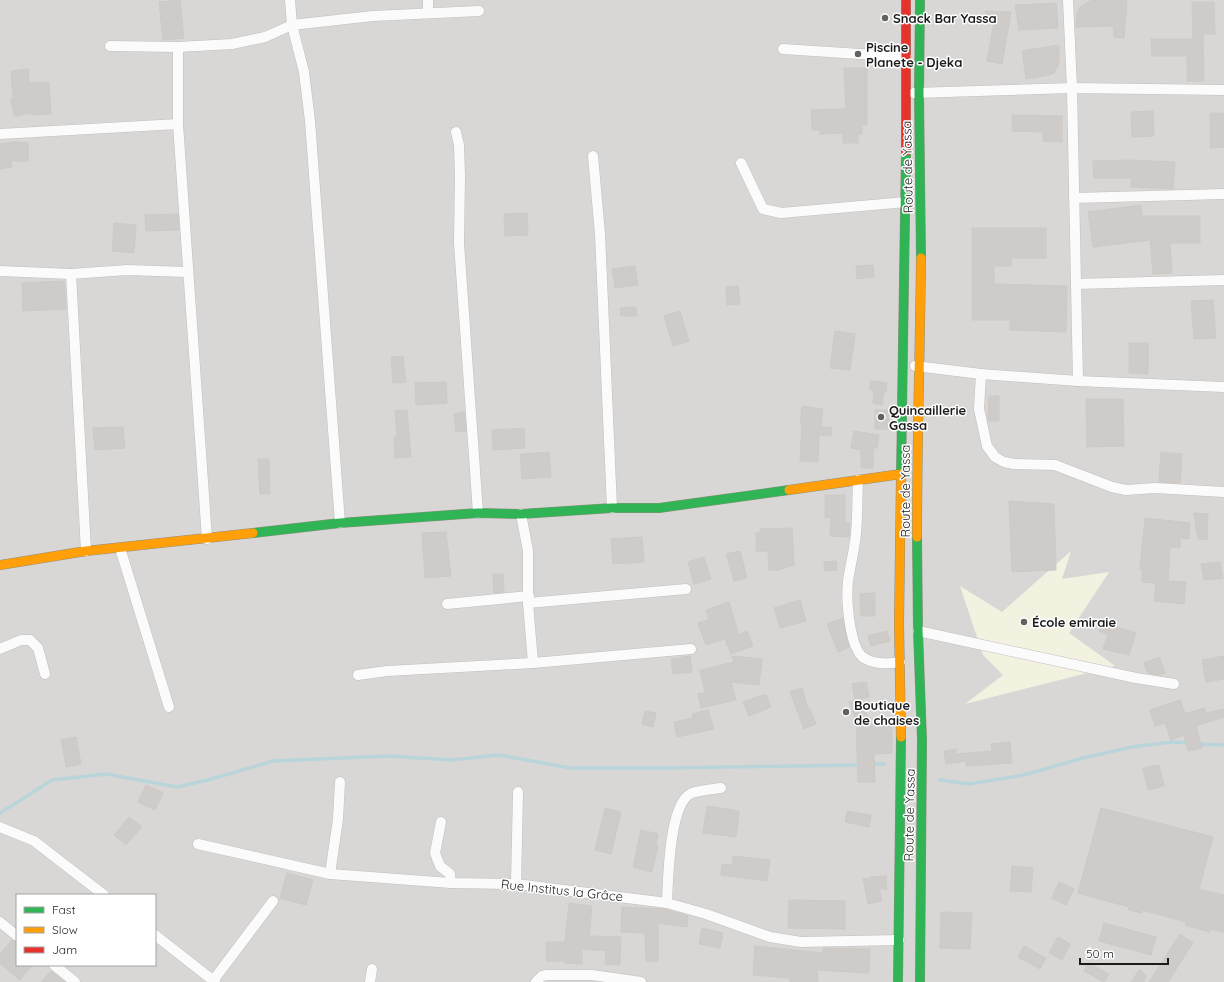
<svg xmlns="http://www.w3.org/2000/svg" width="1224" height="982" viewBox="0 0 1224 982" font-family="Quicksand,sans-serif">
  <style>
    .residential { fill: #d9d7d5; fill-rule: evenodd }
    .education { fill: #f3f1e0 }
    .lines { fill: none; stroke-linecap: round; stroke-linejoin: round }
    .stream { stroke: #bad5da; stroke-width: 3.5 }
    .building { fill: #cecbc9; stroke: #ccc9c6 }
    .street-casing { stroke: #c1bfbe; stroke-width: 11 }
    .fast-casing { stroke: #91907f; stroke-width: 10 }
    .slow-casing { stroke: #91907f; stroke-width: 10 }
    .jam-casing { stroke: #91907f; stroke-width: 10 }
    .street { stroke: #fcfbfb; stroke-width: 10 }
    .fast { stroke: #30b455; stroke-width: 9 }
    .slow { stroke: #ff9f0a; stroke-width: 9 }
    .jam { stroke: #e5322d; stroke-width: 9 }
    .poi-dot { fill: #636261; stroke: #fff; stroke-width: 1.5 }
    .labels { text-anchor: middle; stroke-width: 3; stroke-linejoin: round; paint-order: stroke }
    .poi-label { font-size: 13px; font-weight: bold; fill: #1b1b1b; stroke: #fff; text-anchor: start }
    .street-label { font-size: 13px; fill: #1b1b1b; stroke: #fff }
  </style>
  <rect width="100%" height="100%" fill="#eae7e4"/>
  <path class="residential" d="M0 0H1224V982H0ZM17 895H155V965H17Z"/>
  <polygon class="education" points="1071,551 1062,579 1109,572 1069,633 1115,666 965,704 1003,675 983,655 960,586 1002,612"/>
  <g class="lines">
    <g class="stream">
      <polyline points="1196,744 1224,745"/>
      <polyline points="871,764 884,764"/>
      <polyline points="940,780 969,784 1024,775 1083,758 1132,747 1171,742 1190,743"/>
      <polyline points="0,813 52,780 106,774 177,787 208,780 273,761 388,756 451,760 499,755 570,768 665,768 861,765"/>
    </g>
  </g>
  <g class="building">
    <polygon points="180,0 184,38 163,40 159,2"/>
    <polygon points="1092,0 1127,1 1124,38 1114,37 1113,26 1076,27 1077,14 1080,7"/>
    <polygon points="1192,2 1214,2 1215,34 1203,34 1204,81 1187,81 1187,56 1152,56 1151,39 1193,39"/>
    <polygon points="1056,3 1058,28 1019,30 1015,5"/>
    <polygon points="985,11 1011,12 1002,64 987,61 994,22 985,22"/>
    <polygon points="1059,45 1059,62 1058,66 1054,73 1044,76 1026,79 1022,51"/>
    <polygon points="844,68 867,68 867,125 862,125 862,134 858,134 858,143 843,143 843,133 820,134 820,130 812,130 811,110 846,109"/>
    <polygon points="28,69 29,83 49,82 51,114 32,115 32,113 14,116 11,99 13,98 11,71"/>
    <polygon points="1153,111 1154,136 1132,137 1131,112"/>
    <polygon points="1210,113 1224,113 1224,147 1210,148"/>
    <polygon points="1012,115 1062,116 1062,142 1043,141 1043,132 1012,131"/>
    <polygon points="13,142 28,143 28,161 11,161 12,167 0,169 0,144"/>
    <polygon points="1131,160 1175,162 1173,189 1131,187 1131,178 1094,178 1093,161"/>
    <polygon points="1141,205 1142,216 1200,216 1200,243 1170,243 1172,273 1153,274 1150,240 1093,247 1088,212"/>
    <polygon points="527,213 528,235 505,236 504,214"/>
    <polygon points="178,214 179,230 146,231 145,215"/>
    <polygon points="114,223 136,225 134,253 112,251"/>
    <polygon points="972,228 1046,228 1046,258 1011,258 1011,266 994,266 994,284 1067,286 1066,332 1010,330 1010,320 972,320"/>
    <polygon points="873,265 874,277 857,279 856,266"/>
    <polygon points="635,266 638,285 615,288 612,269"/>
    <polygon points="64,281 66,309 23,311 22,283"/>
    <polygon points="738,286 740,304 727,305 726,287"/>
    <polygon points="1213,300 1216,338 1194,339 1191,301"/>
    <polygon points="636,307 637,316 621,316 620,308"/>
    <polygon points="680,311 689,341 673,346 664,316"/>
    <polygon points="835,331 855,334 850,370 830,368"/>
    <polygon points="1129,343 1148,343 1148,374 1129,373"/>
    <polygon points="403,356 406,382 393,383 391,357"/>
    <polygon points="871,381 887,383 886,392 884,391 882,405 873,403 874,390 870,390"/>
    <polygon points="446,382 447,403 416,405 415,383"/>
    <polygon points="989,396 999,396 999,421 988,421"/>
    <polygon points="1086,399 1123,399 1124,446 1087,447"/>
    <polygon points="802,406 823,409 821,427 832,427 831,436 819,435 818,462 800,461 802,424 800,424"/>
    <polygon points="407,410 411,457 395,458 394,437 397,437 395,411"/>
    <rect x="875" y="410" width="14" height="19"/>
    <polygon points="464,412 466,431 456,432 454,414"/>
    <polygon points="123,427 125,448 95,450 93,428"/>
    <polygon points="524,428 525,448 493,450 492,430"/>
    <polygon points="854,431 879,435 877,448 873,448 873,468 861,468 861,450 851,448"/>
    <polygon points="549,452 551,477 522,479 520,454"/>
    <polygon points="1161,452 1182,454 1180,483 1159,482"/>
    <polygon points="258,459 269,459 270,494 260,494"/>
    <polygon points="825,495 845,495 845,523 850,523 849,537 830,536 831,517 825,518"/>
    <polygon points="1009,501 1054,504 1056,570 1012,572"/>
    <polygon points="1194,513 1208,514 1207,540 1198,539"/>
    <polygon points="1145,518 1190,523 1189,539 1180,538 1180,548 1170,547 1168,581 1186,582 1184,604 1154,601 1156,583 1142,582 1142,569 1140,569"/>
    <polygon points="792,528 794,565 778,570 769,570 768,551 756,551 756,533 760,533 760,529"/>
    <polygon points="446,532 451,576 425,578 422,533"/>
    <polygon points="642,537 644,562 613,564 611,539"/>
    <polygon points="740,551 747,578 734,581 726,554"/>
    <polygon points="704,557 711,579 694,584 688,562"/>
    <polygon points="836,561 837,570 824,571 824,562"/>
    <polygon points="1220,562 1223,578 1204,580 1201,564"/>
    <polygon points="493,574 503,574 504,592 494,593"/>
    <polygon points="875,593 875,616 861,616 860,594"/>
    <polygon points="800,600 806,621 780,628 774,608"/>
    <polygon points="729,602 739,635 747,631 753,646 731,654 725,639 706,645 698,623 709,620 706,610"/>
    <polygon points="843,618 849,647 838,652 827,624"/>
    <polygon points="1101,622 1136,633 1129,655 1103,649 1108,634 1099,631"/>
    <polygon points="887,631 890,641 871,646 868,636"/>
    <polygon points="690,656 692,672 673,674 671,659"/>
    <polygon points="732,656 762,659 759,685 731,682 736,700 701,708 698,694 705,693 700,670 734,662"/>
    <polygon points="1224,656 1224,679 1206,682 1202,660"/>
    <polygon points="1159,657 1165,673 1159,675 1148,673 1144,663"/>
    <polygon points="866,682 869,697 860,699 871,725 892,724 892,753 874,754 875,782 858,782 856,720 849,702 855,700 852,684"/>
    <polygon points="802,688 808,709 810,709 816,724 804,729 790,692"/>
    <polygon points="763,695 766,695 771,707 749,716 743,702"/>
    <polygon points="1180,700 1185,714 1204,708 1206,713 1224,709 1224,717 1196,726 1202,748 1188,751 1184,735 1171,740 1165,723 1155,726 1150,710"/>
    <polygon points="708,710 714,729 677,737 674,722 693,718 692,714"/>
    <polygon points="645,711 656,713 653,727 642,724"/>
    <polygon points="76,737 81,764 66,767 61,740"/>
    <polygon points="1010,742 1012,763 966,766 966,761 946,764 944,751 956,749 956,754 992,751 991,744"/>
    <polygon points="1159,765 1164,786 1148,790 1143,768"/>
    <polygon points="146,785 163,793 155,810 138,802"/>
    <polygon points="707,806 739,811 736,837 703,833"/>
    <polygon points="605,808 621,812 611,854 595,850"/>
    <polygon points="1101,808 1213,837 1199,889 1224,895 1224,932 1210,929 1210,932 1185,925 1187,922 1142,910 1141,913 1128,910 1129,907 1078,893"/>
    <polygon points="847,811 871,815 869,827 845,822"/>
    <polygon points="129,817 142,827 126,845 114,835"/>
    <polygon points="641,830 658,834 656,845 658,846 652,872 633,867"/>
    <polygon points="733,856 770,860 767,881 721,875 722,864 732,865"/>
    <polygon points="1012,866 1033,868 1031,892 1010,891"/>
    <polygon points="287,873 313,880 306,905 280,898"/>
    <polygon points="886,876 887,889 879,889 882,901 868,904 863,878 870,879 870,877"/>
    <polygon points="1059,882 1074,889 1066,905 1052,898"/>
    <polygon points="789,900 845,901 845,929 788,928"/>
    <polygon points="569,903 592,906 589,936 621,937 620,965 605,964 606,951 582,949 582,964 565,963 565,961 546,961 546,942 565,942"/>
    <polygon points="622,907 664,909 688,916 687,927 658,923 658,961 646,961 645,933 621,932"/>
    <polygon points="941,912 972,913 970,949 940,948"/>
    <polygon points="1104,923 1156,937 1151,955 1099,941"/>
    <polygon points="702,928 723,933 720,948 699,944"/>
    <polygon points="1180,934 1193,943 1168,982 1149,982"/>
    <polygon points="1058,937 1070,944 1062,960 1049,953"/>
    <polygon points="12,940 17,942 17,965 32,965 20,980 0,963 0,954"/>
    <polygon points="755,946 823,953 823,948 870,949 869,973 817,970 818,982 790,982 790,978 753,975"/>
    <polygon points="1024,946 1046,958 1040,969 1018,957"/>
    <polygon points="1088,963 1109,974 1104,982 1084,971"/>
    <polygon points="1139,970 1146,975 1144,982 1131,982"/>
    <polygon points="51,971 65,982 41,982"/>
  </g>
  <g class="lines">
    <defs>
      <g id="street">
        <polyline points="290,0 292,25 304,72 310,121 340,523"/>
        <polyline points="428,0 428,12"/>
        <polyline points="1068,0 1072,88 1078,381"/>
        <polyline points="110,46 178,47 232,44 265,37 292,25 373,16 479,11"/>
        <polyline points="178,47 178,124 207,539"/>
        <polyline points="783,49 906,57"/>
        <polyline points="914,93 1072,88 1224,90"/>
        <polyline points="456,132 459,145 460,175 459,243 478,513"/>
        <polyline points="0,134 178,124"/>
        <polyline points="593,156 600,234 612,508"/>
        <polyline points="741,163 763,209 781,213 906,202"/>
        <polyline points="1074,198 1224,194"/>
        <polyline points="0,271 71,274 127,270 187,272"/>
        <polyline points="71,274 86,551"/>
        <polyline points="1076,284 1224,280"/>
        <polyline points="915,366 981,374 1078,381 1224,387"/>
        <polyline points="981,374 979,409 987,446 995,457 1004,462 1014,464 1055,465 1112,487 1126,490 1155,488 1224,492"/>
        <path d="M858 480C857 501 858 522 855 542 853 555 850 568 848 581 846 598 849 648 864 658 874 664 889 664 900 662"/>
        <polyline points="521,514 528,551 528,603 533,663"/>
        <polyline points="120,548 169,707"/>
        <polyline points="528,603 686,589"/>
        <polyline points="447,604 529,596"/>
        <polyline points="918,631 1136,678 1174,684"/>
        <polyline points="0,649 21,640 30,640 38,648 45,674"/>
        <polyline points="358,675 387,671 533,663 691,649"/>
        <polyline points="441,822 435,853 440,866 450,874 451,883"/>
        <polyline points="0,827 34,841 104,895"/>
        <polyline points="198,844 330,874 451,883 516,884 667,903 706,914 770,937 801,942 899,940"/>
        <polyline points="330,874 338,819 340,782"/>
        <polyline points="516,884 518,792"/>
        <path d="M667 903C668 880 669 806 690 794 695 791 714 789 721 788"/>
        <polyline points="0,922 17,936"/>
        <polyline points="155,935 215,982"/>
        <polyline points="54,965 75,982"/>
        <polyline points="212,982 273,901"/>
        <polyline points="370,982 372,969"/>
        <polyline points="536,982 542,976 547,975 592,975 641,982"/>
      </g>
      <g id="fast">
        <polyline points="920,0 919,93 921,258"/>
        <polyline points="901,476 906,151"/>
        <polyline points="253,533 340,523 478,513 521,514 612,508 659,508 789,490"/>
        <polyline points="917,537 918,631 922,740 920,982"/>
        <polyline points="898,982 901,737"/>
      </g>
      <g id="slow">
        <polyline points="789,490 901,474"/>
        <path d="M917 537C917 444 920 351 921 258"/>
        <polyline points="0,565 86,551 253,533"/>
        <polyline points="901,737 899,624 901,476"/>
      </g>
      <polyline id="jam" points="906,0 906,151"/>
    </defs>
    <use href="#street" class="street-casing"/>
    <use href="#fast" class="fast-casing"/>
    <use href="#slow" class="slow-casing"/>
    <use href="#jam" class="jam-casing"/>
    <use href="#street" class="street"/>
    <use href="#fast" class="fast"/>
    <use href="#slow" class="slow"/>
    <use href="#jam" class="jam"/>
  </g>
  <g class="poi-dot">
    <circle cx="885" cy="18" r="4"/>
    <circle cx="858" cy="54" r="4"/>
    <circle cx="881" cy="417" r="4"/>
    <circle cx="1024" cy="622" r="4"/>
    <circle cx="846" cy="712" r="4"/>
  </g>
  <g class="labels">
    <g class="poi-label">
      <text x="893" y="23">Snack Bar Yassa</text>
      <text x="866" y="52">Piscine<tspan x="866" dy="15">Planete - Djeka</tspan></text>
      <text x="889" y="415">Quincaillerie<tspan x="889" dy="15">Gassa</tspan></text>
      <text x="1032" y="627">École emiraie</text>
      <text x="854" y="710">Boutique<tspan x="854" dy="15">de chaises</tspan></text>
    </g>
    <g class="street-label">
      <text transform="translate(907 167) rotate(-91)" y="5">Route de Yassa</text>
      <text transform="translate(905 491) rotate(-90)" y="5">Route de Yassa</text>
      <text transform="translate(909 815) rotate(-89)" y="5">Route de Yassa</text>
      <text transform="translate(562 890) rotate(6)" y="5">Rue Institus la Grâce</text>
    </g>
  </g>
  <rect x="16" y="894" width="140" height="72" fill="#ffffff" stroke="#a4a4a4"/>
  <rect x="24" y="907" width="20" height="6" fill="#30b455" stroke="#a4a4a4"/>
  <text x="52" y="914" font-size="12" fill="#1b1b1b">Fast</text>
  <rect x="24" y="927" width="20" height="6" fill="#ff9f0a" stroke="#a4a4a4"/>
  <text x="52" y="934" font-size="12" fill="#1b1b1b">Slow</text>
  <rect x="24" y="947" width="20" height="6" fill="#e5322d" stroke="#a4a4a4"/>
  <text x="52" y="954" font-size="12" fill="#1b1b1b">Jam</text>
  <path d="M1080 958v6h88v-6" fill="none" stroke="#1b1b1b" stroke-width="2"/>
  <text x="1086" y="958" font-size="12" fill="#1b1b1b" stroke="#ffffff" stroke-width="3" paint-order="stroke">50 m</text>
</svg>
